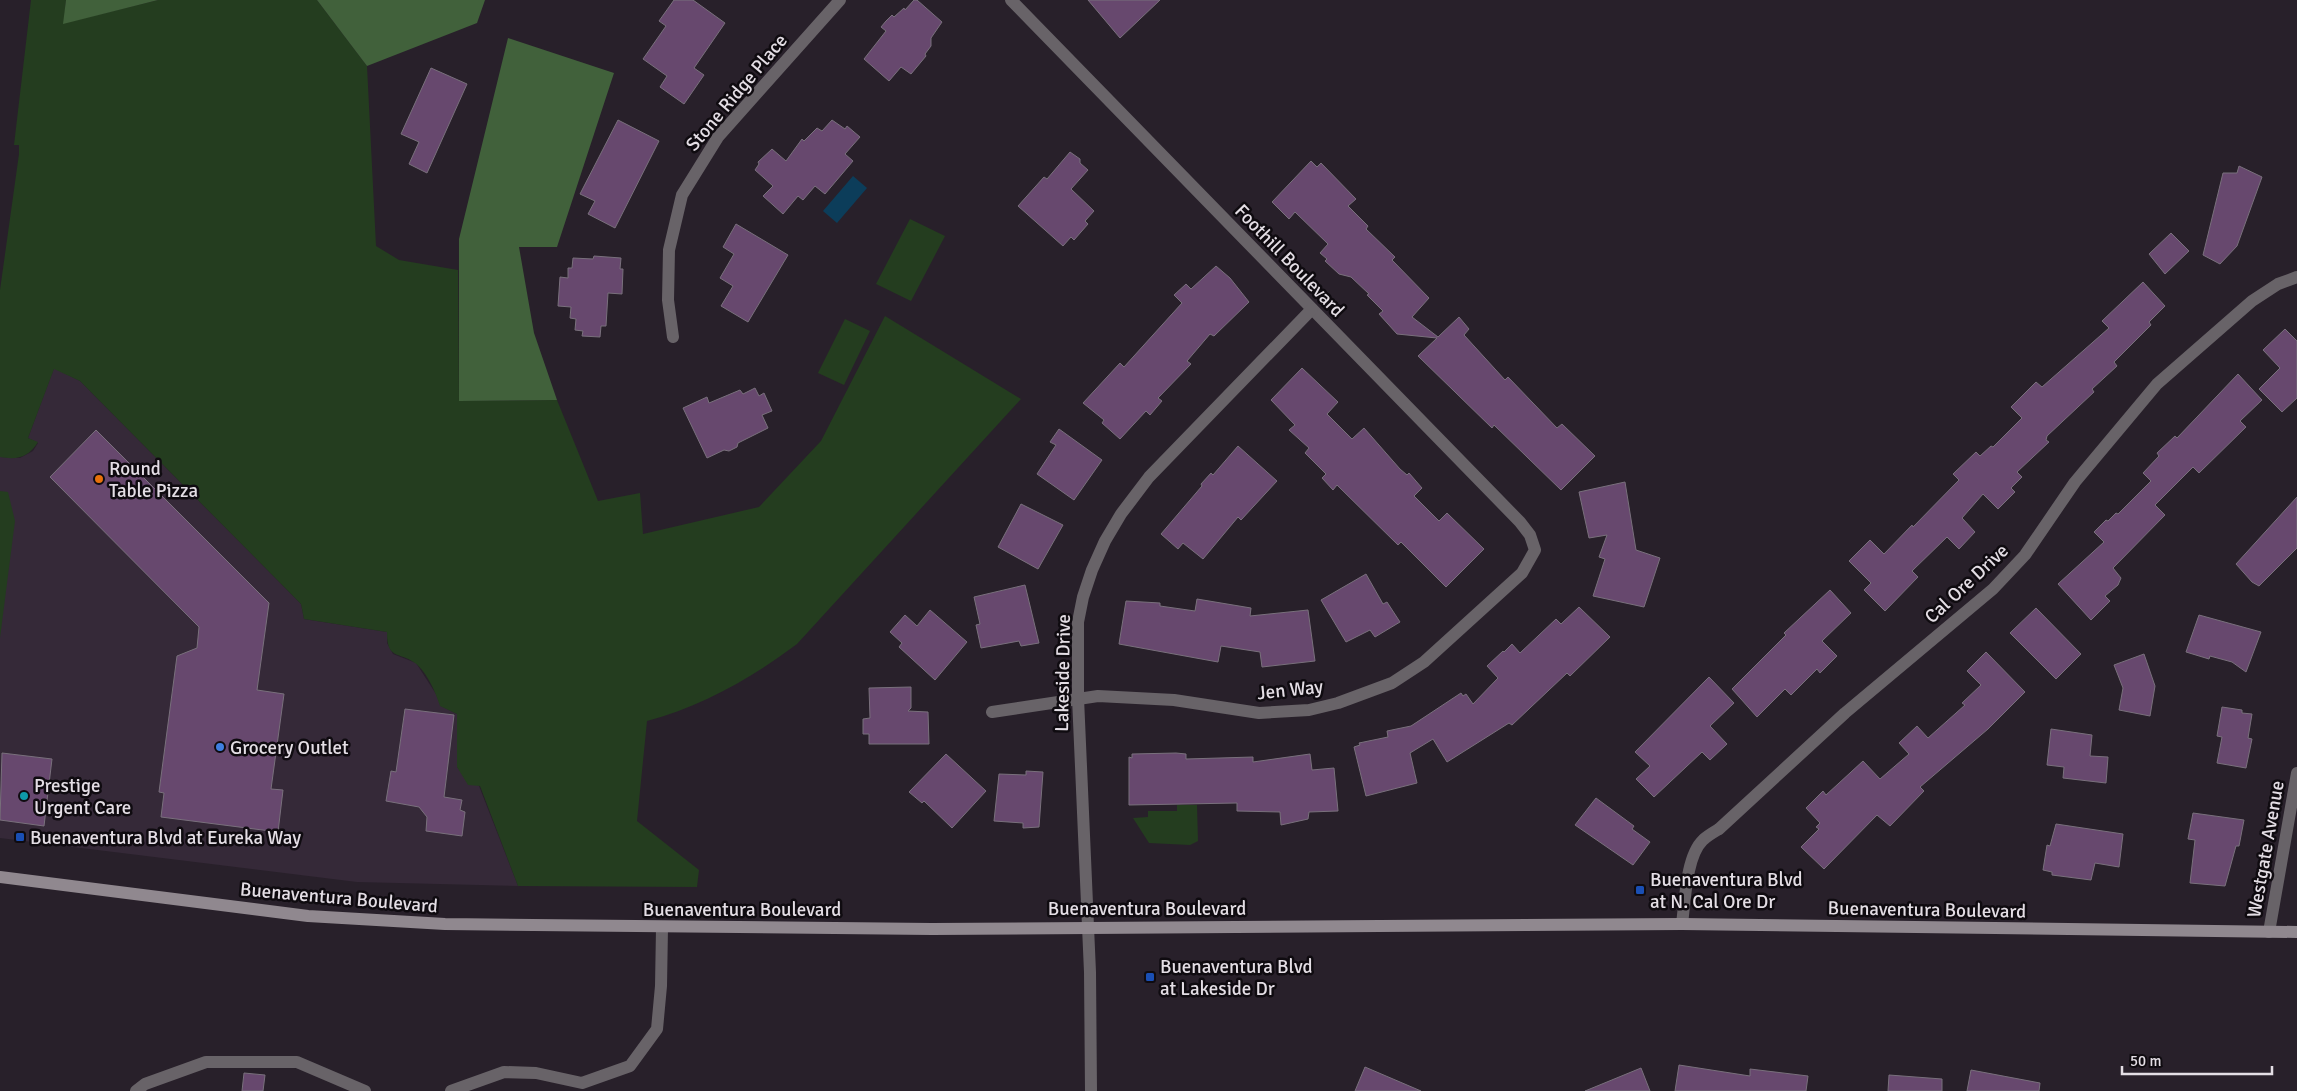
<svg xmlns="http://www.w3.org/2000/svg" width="2297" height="1091" viewBox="0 0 2297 1091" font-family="Signika,sans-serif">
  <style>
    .built { fill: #352938 }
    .green { fill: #243d1f }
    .forest { fill: #41613b }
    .water { fill: #0c3d5a }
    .building { fill: #67486e; stroke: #79707c }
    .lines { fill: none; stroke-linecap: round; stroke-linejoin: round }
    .street { stroke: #686368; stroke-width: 12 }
    .secondary { stroke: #90888f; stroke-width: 12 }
    .food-dot { fill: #e8710a; stroke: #0f0b10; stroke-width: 2 }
    .shop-dot { fill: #3f7fe0; stroke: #0f0b10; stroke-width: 2 }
    .culture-dot { fill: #0f9aa8; stroke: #0f0b10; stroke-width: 2 }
    .transit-dot { fill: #1a4fb4; stroke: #0f0b10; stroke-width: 2 }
    .labels { text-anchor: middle; stroke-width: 5; stroke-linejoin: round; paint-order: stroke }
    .street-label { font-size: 19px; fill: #e4dee5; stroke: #0f0b10 }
    .poi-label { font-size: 19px; fill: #e4dee5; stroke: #0f0b10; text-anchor: start }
  </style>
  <rect width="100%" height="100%" fill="#28202a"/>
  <polygon class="built" points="54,368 80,381 301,604 304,619 387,632 387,643 393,654 416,663 436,694 441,706 457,714 457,767 479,786 518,886 357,882 0,838 0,457 20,458 33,451 38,443 28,438"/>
  <g class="green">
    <path d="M31 0H66L64 23 158 0H317L367 66 376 246 399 260 458 270 459 401 557 400 598 501 640 493 643 534 759 507 821 441 885 316 1021 399 797 644C752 678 702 706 647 721L637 821 699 870 697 887 518 886 480 786 468 785 457 767V714L440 706C436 693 427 672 415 663 398 651 387 660 387 632L304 619 301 604 80 381 54 369 28 438 38 442C28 458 17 460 0 457V290L19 154V145H14Z"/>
    <polygon points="910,219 945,236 911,301 876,284"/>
    <polygon points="845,319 870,331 844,385 818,373"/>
    <polygon points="0,491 8,492 15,521 0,638"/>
    <polygon points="1177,805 1197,805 1198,841 1190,845 1149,843 1133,818 1148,817 1148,811 1177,811"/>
  </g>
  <g class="forest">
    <polygon points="66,0 158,0 63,24"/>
    <polygon points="317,0 485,0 477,23 367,66"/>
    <polygon points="508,38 614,73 557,247 519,247 534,333 557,400 459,401 459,239"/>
  </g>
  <polygon class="water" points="853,176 867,188 837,223 823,211"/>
  <g class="building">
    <polygon points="674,0 693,0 725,23 694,68 704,75 684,104 660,87 667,76 643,59 666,26 659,21"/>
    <polygon points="914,0 917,0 942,22 931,38 931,46 925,54 926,56 911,74 901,67 889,81 864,59 886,31 881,27 886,21 892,15 894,17 904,8 905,10"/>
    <polygon points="1088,0 1160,0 1120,38"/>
    <polygon points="431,68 467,84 427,173 409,164 419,142 401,134"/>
    <polygon points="618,120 659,141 615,228 588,214 595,201 580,194"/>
    <polygon points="832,120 845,129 847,126 860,137 845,154 853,161 825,194 815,186 803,200 798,196 783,214 763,196 773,186 755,170 759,164 758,162 772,149 786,161 802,139 804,141 817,128 822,131"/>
    <polygon points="1070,152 1080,159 1080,163 1088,170 1071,189 1094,211 1085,221 1088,224 1074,240 1071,237 1063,246 1018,206 1044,177 1047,179"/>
    <polygon points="1311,161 1317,167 1321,163 1356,199 1348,206 1368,226 1366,229 1395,257 1392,260 1429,298 1412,317 1438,337 1459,317 1469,329 1464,335 1505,380 1508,377 1557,428 1562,424 1595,456 1561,490 1494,425 1492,428 1418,356 1437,338 1397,334 1379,314 1383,311 1367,295 1369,294 1351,277 1339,274 1325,261 1327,259 1320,253 1328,244 1295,212 1289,219 1272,202"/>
    <polygon points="2239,166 2262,177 2237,246 2220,264 2203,255 2223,173 2237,173"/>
    <polygon points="736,224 788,255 748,322 721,306 733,286 720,278 734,254 723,247"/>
    <polygon points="2171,233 2189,251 2165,274 2149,254"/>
    <polygon points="594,256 621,258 620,269 623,269 622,294 608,293 606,326 601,326 600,337 582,336 583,331 575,330 576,319 570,318 571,307 558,306 560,277 568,278 568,268 572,268 573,258 593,259"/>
    <polygon points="1216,266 1230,278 1249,302 1214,336 1210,334 1187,361 1191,364 1158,398 1162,401 1150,415 1146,411 1120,439 1102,423 1104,420 1083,403 1120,363 1124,367 1182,303 1174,295 1186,284 1191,289"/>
    <polygon points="2143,282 2165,306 2149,322 2151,325 2114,362 2117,366 2092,389 2094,392 2047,436 2046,440 2049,442 2017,472 2022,477 2011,488 2015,492 1998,509 1983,494 1962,518 1975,532 1959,549 1947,537 1912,571 1918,577 1885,611 1864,590 1871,583 1849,561 1870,540 1884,554 1912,525 1913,527 1959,480 1953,474 1976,452 1980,456 1991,446 1993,447 2022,418 2011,407 2036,382 2042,387 2109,328 2102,321"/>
    <polygon points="2285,329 2297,341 2297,398 2282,412 2259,389 2280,368 2263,350"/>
    <polygon points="1302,368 1338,402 1327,414 1352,439 1364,428 1400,469 1407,475 1409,473 1422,488 1414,496 1439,521 1447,513 1484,549 1446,587 1401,542 1398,545 1337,485 1333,490 1322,478 1326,474 1305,453 1309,448 1289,430 1295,425 1271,400"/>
    <polygon points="2238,374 2262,400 2240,421 2246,427 2199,473 2193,467 2155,505 2165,515 2113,568 2121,578 2118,585 2105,596 2110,601 2091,620 2058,584 2104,542 2094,532 2106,520 2108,521 2116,513 2118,514 2151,481 2143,473 2159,456 2157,453 2175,436 2177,438"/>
    <polygon points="755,388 759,396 764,393 772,411 762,415 768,428 738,443 737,447 729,451 724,450 707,458 683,408 707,397 709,403 740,390 743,394"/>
    <polygon points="1059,429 1102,460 1074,500 1037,474 1056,445 1050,442"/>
    <polygon points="96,430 269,603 257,690 284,694 271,789 283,790 278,832 161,817 164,793 159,792 177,656 197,648 199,627 50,477"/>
    <polygon points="1238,446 1277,481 1241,520 1238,517 1203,559 1183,543 1178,549 1161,534 1202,486 1201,484 1211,473 1213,475"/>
    <polygon points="1625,482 1636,550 1660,558 1644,607 1593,596 1605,559 1599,557 1607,535 1589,538 1579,492"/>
    <polygon points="2297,497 2297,548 2259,586 2252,582 2236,564"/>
    <polygon points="1021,504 1063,525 1038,569 998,547"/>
    <polygon points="1366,574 1383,604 1387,602 1400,622 1375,637 1370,630 1346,642 1321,600"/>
    <polygon points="1025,585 1039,643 1021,646 1019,641 981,648 976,625 980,624 974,597"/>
    <polygon points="1830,590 1851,613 1822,641 1837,656 1820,673 1817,669 1791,695 1785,689 1757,717 1732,689 1786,635 1784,633"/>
    <polygon points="1197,599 1251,608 1250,616 1308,610 1315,661 1262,667 1260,652 1221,646 1218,662 1119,644 1126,601 1160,603 1160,606 1195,611"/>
    <polygon points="1579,607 1610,637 1570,676 1567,673 1512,725 1509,723 1447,762 1433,739 1410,753 1417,783 1366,796 1354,747 1360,745 1359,743 1388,737 1387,731 1411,726 1461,693 1463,696 1466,694 1473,704 1498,678 1487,666 1503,651 1504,652 1512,644 1520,653 1556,619 1561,624"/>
    <polygon points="2036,608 2081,654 2056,679 2010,633"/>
    <polygon points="930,610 967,642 935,680 899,647 902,643 890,632 905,615 917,626"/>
    <polygon points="2199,615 2261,632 2246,672 2232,662 2210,656 2209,659 2186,652"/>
    <polygon points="1986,652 2025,692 1988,729 1920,787 1924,791 1890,826 1877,815 1824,869 1801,847 1819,829 1816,827 1820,823 1806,808 1823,791 1826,795 1863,761 1880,779 1909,754 1899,743 1917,726 1928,738 1965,705 1962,703 1981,685 1967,671"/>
    <polygon points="2144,654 2155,686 2150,716 2119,710 2123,688 2114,665"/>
    <polygon points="1709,677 1734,703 1710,726 1727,744 1710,760 1702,752 1654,797 1636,779 1650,766 1635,752"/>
    <polygon points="911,687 911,708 908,711 928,712 929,744 869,744 869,734 863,734 863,719 870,718 869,688"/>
    <polygon points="2222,707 2242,710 2242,713 2252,714 2248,738 2252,739 2246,768 2217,763 2222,737 2217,736"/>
    <polygon points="405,709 454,715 444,797 462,800 460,810 465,812 462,836 426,831 427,817 419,807 386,801 391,771 396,772"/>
    <polygon points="2051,729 2092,735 2090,756 2108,757 2106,783 2063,778 2064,767 2047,765"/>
    <polygon points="2,753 52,759 44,826 0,820"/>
    <polygon points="1176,753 1186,754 1186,759 1253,757 1253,762 1310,754 1312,770 1334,768 1338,811 1309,812 1308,819 1281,825 1280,812 1237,811 1237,803 1129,805 1129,757 1132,758 1132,754"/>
    <polygon points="946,754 986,791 952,828 924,801 922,803 909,792"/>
    <polygon points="1026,771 1043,772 1039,827 1023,828 1023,823 994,821 999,774 1026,775"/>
    <polygon points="1596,798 1634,826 1632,829 1650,842 1633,865 1575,825"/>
    <polygon points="2193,813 2244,820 2239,846 2236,846 2225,886 2190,883 2195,840 2188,839"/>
    <polygon points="2056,824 2123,834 2119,867 2095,863 2091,880 2052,875 2052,872 2043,870 2047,845 2050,846"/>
    <polygon points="1679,1065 1750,1076 1750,1069 1808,1076 1806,1091 1675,1091"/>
    <polygon points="1365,1067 1421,1091 1355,1091"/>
    <polygon points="1641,1068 1650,1091 1585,1091"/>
    <polygon points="1971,1070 2040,1083 2039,1091 1967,1091"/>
    <polygon points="244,1073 265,1075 263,1091 242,1091"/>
    <polygon points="1889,1075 1942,1079 1942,1091 1888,1091"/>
  </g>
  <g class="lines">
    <g class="street">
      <polyline points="673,337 668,300 669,250 682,195 718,137 840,0"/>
      <polyline points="992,712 1098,696 1174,700 1259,713 1309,710 1338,703 1392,683 1424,662 1522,573 1535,550 1530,535 1520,522 1011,0"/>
      <path d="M1682 924C1685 902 1686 856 1703 840 1707 836 1714 832 1719 829L1845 713 1993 589 2025 555 2075 482 2157 384 2252 301 2278 284 2297 277"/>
      <polyline points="2269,932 2297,773"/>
      <polyline points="136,1091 145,1084 206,1062 297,1062 365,1091"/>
      <polyline points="451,1091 504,1072 536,1073 582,1083 630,1066 657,1029 661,986 662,928"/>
      <polyline points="1091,1091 1090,972 1078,698 1078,622 1083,597 1092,570 1105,541 1121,514 1149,477 1312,309"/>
    </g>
    <polyline class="secondary" points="0,877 308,916 445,924 932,929 1682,924 2297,932"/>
  </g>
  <circle class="food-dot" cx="99" cy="479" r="5"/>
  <circle class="shop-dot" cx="220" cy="747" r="5"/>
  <circle class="culture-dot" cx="24" cy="796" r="5"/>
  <g class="transit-dot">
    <rect x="15" y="832" width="10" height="10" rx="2.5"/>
    <rect x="1635" y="885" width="10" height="10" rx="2.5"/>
    <rect x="1145" y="972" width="10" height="10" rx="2.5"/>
  </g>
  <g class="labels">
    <g class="street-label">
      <text transform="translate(736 92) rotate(-50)" y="7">Stone Ridge Place</text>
      <text transform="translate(1290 260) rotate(46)" y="7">Foothill Boulevard</text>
      <text transform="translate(1966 583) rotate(-43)" y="7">Cal Ore Drive</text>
      <text transform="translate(1062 673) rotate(-89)" y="7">Lakeside Drive</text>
      <text transform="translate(1290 689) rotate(-6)" y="7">Jen Way</text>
      <text transform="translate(2265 849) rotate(-80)" y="7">Westgate Avenue</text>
      <text transform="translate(339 897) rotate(5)" y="7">Buenaventura Boulevard</text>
      <text x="1147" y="915">Buenaventura Boulevard</text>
      <text x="742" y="916">Buenaventura Boulevard</text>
      <text transform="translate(1927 909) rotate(1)" y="7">Buenaventura Boulevard</text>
    </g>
    <g class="poi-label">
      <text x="109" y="475">Round<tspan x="109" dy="22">Table Pizza</tspan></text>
      <text x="230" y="754">Grocery Outlet</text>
      <text x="34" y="792">Prestige<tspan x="34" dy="22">Urgent Care</tspan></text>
      <text x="30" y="844">Buenaventura Blvd at Eureka Way</text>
      <text x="1650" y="886">Buenaventura Blvd<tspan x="1650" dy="22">at N. Cal Ore Dr</tspan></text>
      <text x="1160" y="973">Buenaventura Blvd<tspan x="1160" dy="22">at Lakeside Dr</tspan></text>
    </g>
  </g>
  <path d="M2122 1066v8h150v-8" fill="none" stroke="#e4dee5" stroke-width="2.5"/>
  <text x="2130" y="1066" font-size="15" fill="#e4dee5" stroke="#0f0b10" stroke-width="4" paint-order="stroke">50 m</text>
</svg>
